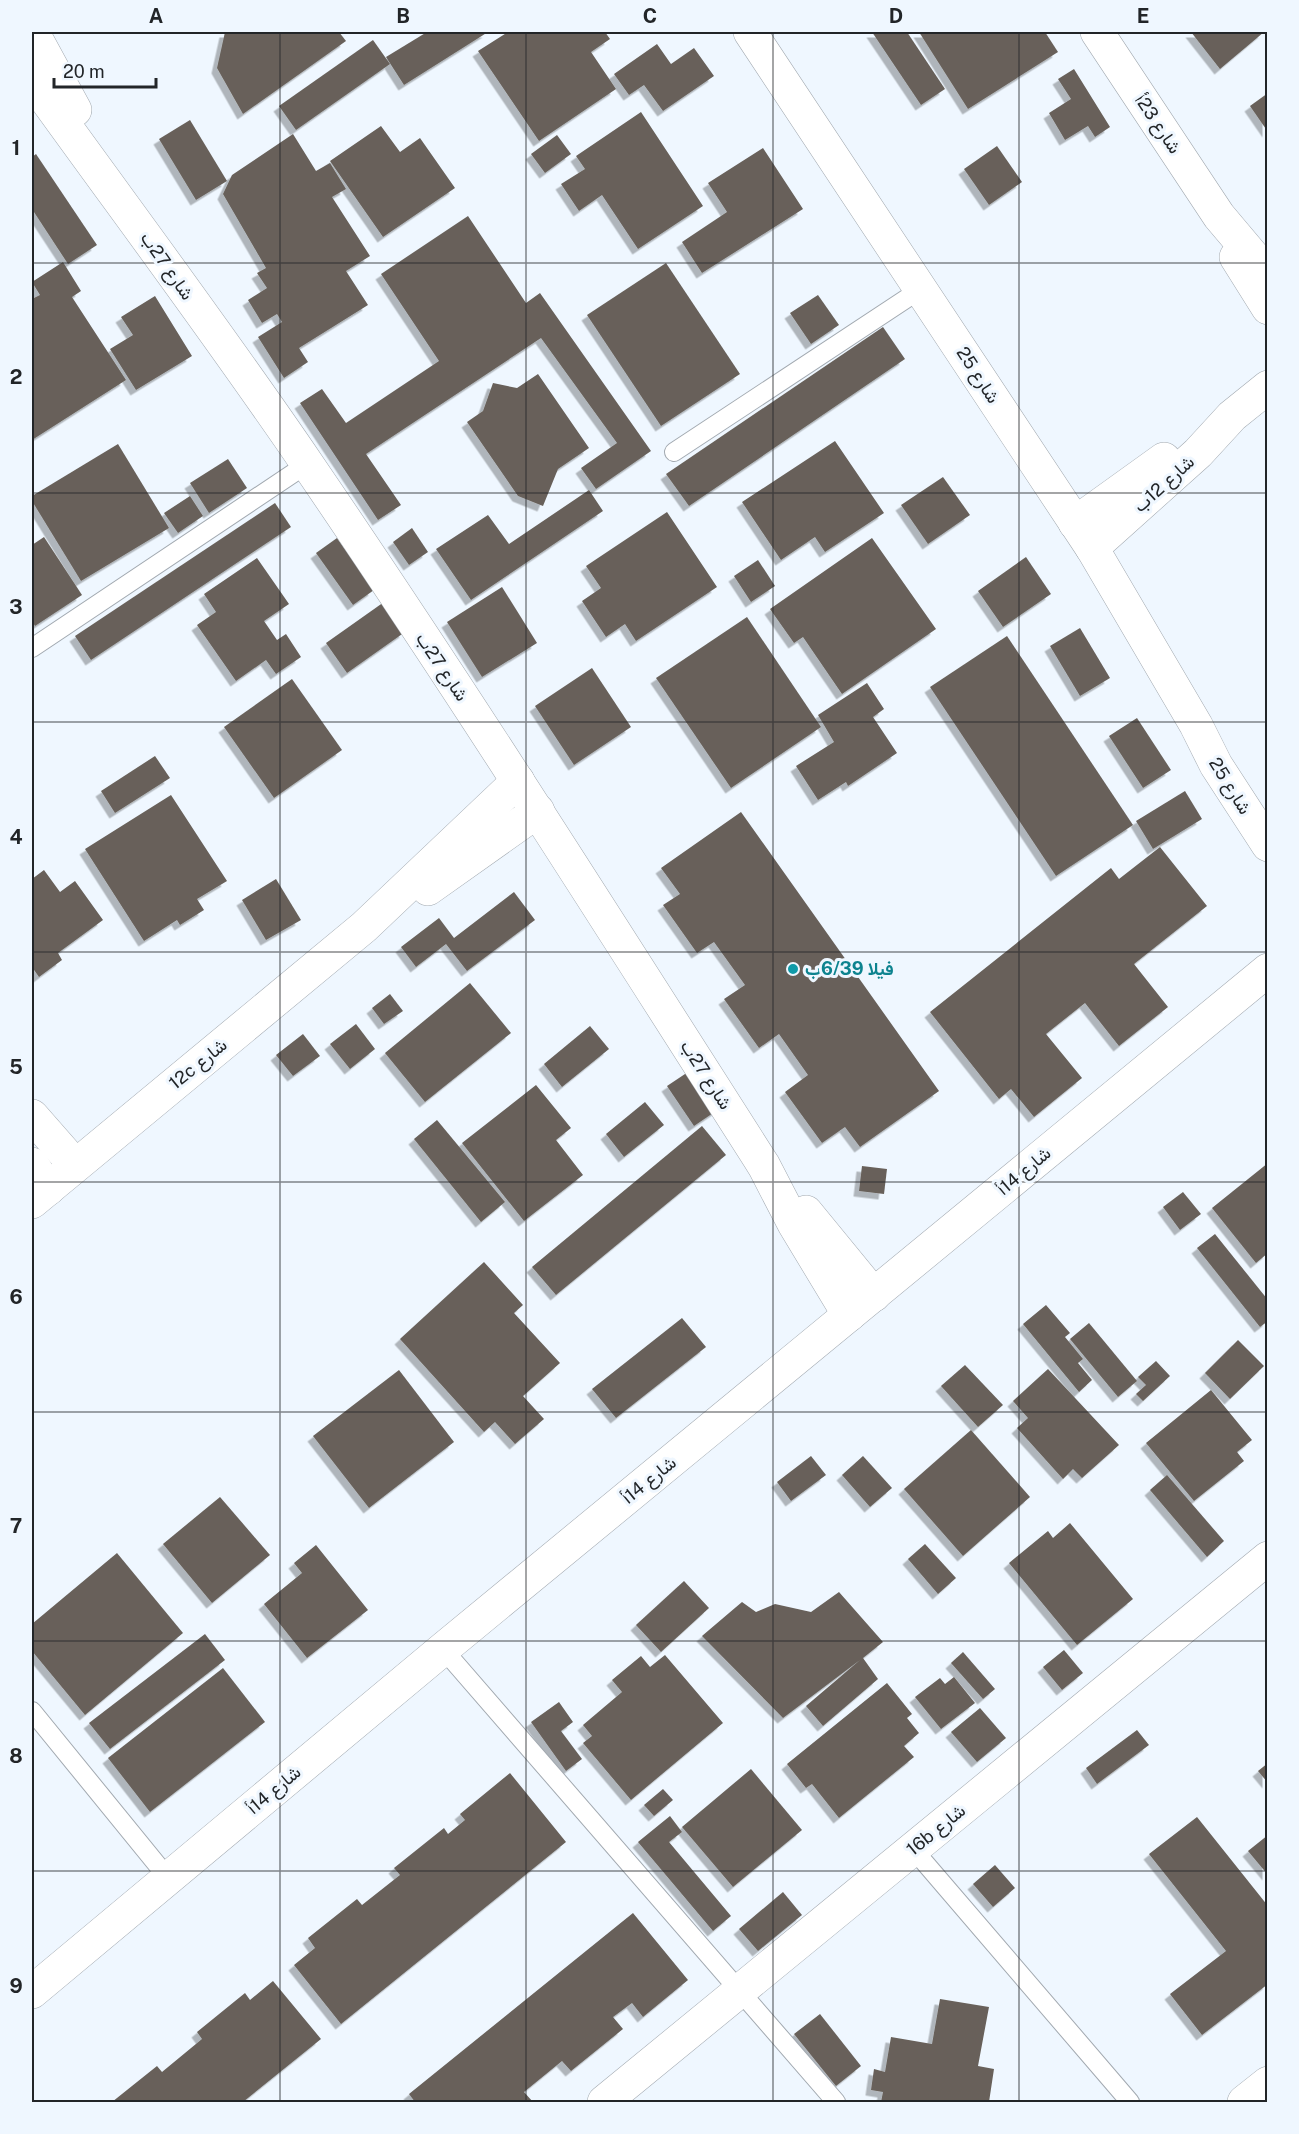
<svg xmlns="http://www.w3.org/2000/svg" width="1299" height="2134" viewBox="0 0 1299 2134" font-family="'Public Sans',Vazirmatn,sans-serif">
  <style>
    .building { fill: #68615a; filter: url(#shadow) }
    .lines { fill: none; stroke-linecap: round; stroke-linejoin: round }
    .lane-casing { stroke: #a2a9b0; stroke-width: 20 }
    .street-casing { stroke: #a2a9b0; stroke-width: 34 }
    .lane { stroke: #fff; stroke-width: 18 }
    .street { stroke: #fff; stroke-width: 33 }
    .grid { fill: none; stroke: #222528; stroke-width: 1.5; stroke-opacity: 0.55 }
    .culture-dot { fill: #0f9aa8; stroke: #eff7ff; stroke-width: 2 }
    .labels { text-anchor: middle; stroke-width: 6; stroke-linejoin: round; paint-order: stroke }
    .street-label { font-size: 18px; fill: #222528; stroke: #eff7ff }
    .culture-label { font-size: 18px; font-weight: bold; fill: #0d838f; stroke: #eff7ff; text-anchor: start }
    .neatline { fill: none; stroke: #222528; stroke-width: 2 }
    .grid-label { font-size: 20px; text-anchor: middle; font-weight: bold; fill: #222528 }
  </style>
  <defs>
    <filter id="shadow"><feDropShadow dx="-5.5" dy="5.5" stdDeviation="0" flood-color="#0004"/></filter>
  </defs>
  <rect width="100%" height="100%" fill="#eff7ff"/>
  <g class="building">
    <polygon points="225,32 339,32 346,41 243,114 217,68"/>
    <polygon points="427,32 488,32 404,85 386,57"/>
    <polygon points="508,32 605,32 610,39 591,52 616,89 539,141 478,51"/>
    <polygon points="872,32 907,32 945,89 921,105"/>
    <polygon points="919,32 1045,32 1058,52 968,109"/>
    <polygon points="1191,32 1264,32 1220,69"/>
    <polygon points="373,40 390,64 296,130 279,106"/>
    <polygon points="657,44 671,64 694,48 714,76 663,111 644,85 629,95 614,74"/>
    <polygon points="1074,69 1110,127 1095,137 1088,126 1065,140 1049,113 1071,99 1058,79"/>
    <polygon points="1268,93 1268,132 1250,106"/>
    <polygon points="641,112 703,206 638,249 602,195 579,211 561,184 585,169 576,156"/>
    <polygon points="190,120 227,181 196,200 159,139"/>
    <polygon points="381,126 400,152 420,138 455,188 383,237 330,161"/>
    <polygon points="293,134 316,171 330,163 346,189 332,197 370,256 346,271 368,305 299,348 308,362 284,378 258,337 282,322 277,314 262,323 248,300 267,288 257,273 266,268 223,194 232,175"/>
    <polygon points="557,135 571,154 545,173 531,154"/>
    <polygon points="997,146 1022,182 989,205 964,169"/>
    <polygon points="763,148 803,209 702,273 682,242 727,212 708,183"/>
    <polygon points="36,154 97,245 68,264 32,209 32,157"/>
    <polygon points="468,216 526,303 540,293 651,451 596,489 581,468 617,443 541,338 366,454 401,505 378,520 300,403 322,389 346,423 439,361 381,274"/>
    <polygon points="63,262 81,291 72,297 126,380 32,440 32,299 40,295 32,282"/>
    <polygon points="666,263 740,374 661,426 587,315"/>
    <polygon points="818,295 839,325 811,344 790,313"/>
    <polygon points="155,296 192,356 136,390 110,349 133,335 121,317"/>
    <polygon points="883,327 905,359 689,506 666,474"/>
    <polygon points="538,374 589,448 558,469 543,506 518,496 467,422 483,411 493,383 517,388"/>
    <polygon points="835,441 884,513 825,552 815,537 781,560 742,502"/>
    <polygon points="118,444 169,528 81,581 32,501 32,496"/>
    <polygon points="228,459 247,488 209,513 190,483"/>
    <polygon points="943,477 970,515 928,544 901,505"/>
    <polygon points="589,490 603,511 471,600 436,549 488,515 509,544"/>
    <polygon points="190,496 203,516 178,533 164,513"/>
    <polygon points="275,503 291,527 91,660 75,636"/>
    <polygon points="667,512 717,587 636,641 625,624 606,637 582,601 601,588 586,566"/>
    <polygon points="412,528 428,552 409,565 393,542"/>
    <polygon points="44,537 82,595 35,626 32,621 32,545"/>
    <polygon points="337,538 374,590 353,605 316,553"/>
    <polygon points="872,538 936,629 842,694 803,637 794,643 770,609"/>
    <polygon points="1026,557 1051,594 1003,627 978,591"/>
    <polygon points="257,558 289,604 264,621 277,640 286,634 301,657 276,674 266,660 236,681 197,625 216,612 204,594"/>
    <polygon points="758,560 775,586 751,602 734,576"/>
    <polygon points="502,587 537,643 482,677 447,622"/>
    <polygon points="384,602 405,632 347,673 326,643"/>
    <polygon points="747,617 821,727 731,788 656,678"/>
    <polygon points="1080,628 1110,678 1080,696 1050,646"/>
    <polygon points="1007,636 1133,825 1056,876 930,687"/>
    <polygon points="592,668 631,727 574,765 535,706"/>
    <polygon points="292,679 342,750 274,798 224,727"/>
    <polygon points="867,683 884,709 873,717 897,753 848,786 846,782 818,800 796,766 834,742 818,715"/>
    <polygon points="1137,718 1171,770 1143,788 1109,736"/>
    <polygon points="155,756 170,778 115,813 101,791"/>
    <polygon points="1185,791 1202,819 1153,849 1136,821"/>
    <polygon points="171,795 227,881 197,899 204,910 180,925 177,920 144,941 85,849"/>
    <polygon points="741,812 939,1091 860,1147 845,1127 822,1143 785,1092 808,1075 779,1034 759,1048 724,999 745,985 714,942 697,953 663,905 680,894 661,868"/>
    <polygon points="1160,847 1207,906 1134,964 1168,1007 1119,1046 1085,1003 1046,1034 1082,1078 1034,1117 1011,1089 999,1099 930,1012 1111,868 1119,879"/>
    <polygon points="44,870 60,892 75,881 103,920 58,953 62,960 39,977 32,967 32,879"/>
    <polygon points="276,879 301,920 266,940 242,900"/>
    <polygon points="514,892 535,920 467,971 446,944 416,967 401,947 439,918 454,938"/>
    <polygon points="470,983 511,1033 425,1102 385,1053"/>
    <polygon points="390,994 403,1011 384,1024 372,1008"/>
    <polygon points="356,1024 375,1049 350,1069 330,1044"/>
    <polygon points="590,1026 609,1049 562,1087 544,1064"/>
    <polygon points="303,1034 320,1056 293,1076 276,1055"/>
    <polygon points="694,1068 722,1107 694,1126 667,1086"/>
    <polygon points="536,1085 571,1128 556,1140 583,1175 524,1221 462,1143"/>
    <polygon points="645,1102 664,1125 624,1157 606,1134"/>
    <polygon points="437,1120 505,1202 481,1222 414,1139"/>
    <polygon points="702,1126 726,1155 556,1295 532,1267"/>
    <polygon points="1268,1163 1268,1253 1256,1263 1212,1208"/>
    <polygon points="862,1166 887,1169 884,1194 859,1191"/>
    <polygon points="1183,1192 1201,1214 1180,1230 1163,1207"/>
    <polygon points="1215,1234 1268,1300 1268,1321 1260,1327 1197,1248"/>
    <polygon points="484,1262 523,1305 514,1313 560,1363 523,1396 544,1419 515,1444 495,1422 484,1432 400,1339"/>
    <polygon points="1046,1305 1070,1333 1065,1337 1083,1359 1078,1363 1092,1380 1079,1392 1023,1324"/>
    <polygon points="682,1318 706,1347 616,1418 592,1389"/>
    <polygon points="1089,1323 1137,1381 1118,1397 1070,1339"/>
    <polygon points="1238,1340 1264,1366 1230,1399 1205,1373"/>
    <polygon points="1156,1361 1170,1376 1143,1401 1136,1394 1146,1385 1138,1377"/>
    <polygon points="965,1365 1003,1405 978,1427 941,1386"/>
    <polygon points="1048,1369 1119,1445 1082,1478 1073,1469 1063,1479 1017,1428 1028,1418 1013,1401"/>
    <polygon points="399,1370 454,1442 369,1508 313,1436"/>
    <polygon points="1211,1390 1252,1440 1237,1452 1244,1461 1194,1501 1146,1443"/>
    <polygon points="971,1430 1030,1497 963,1556 904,1489"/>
    <polygon points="811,1456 826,1475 791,1501 777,1482"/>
    <polygon points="863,1456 892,1488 870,1507 842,1475"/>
    <polygon points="1167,1475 1224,1541 1207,1557 1150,1490"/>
    <polygon points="220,1497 270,1555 212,1603 163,1544"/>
    <polygon points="1070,1523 1133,1599 1077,1645 1009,1563 1048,1531 1053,1538"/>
    <polygon points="925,1544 956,1578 938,1594 908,1559"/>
    <polygon points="316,1545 368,1610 307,1658 264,1604 302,1573 294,1563"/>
    <polygon points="117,1553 183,1633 85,1715 32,1651 32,1624"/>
    <polygon points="684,1581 709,1608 661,1652 636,1625"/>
    <polygon points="839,1592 883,1642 863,1658 878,1679 823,1726 806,1706 860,1660 783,1718 702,1636 742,1602 756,1612 775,1604 811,1612"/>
    <polygon points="205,1634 225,1660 110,1749 89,1723"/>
    <polygon points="1064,1650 1083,1673 1062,1690 1043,1667"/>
    <polygon points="963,1652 995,1689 983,1699 951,1663"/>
    <polygon points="665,1655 723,1723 631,1800 583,1743 592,1736 583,1725 622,1692 612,1680 641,1656 650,1667"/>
    <polygon points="223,1668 265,1722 150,1812 108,1758"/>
    <polygon points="954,1677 975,1703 941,1729 915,1697 940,1678 945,1684"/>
    <polygon points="887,1683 912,1714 907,1718 919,1733 904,1746 914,1757 839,1818 812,1784 806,1788 787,1764"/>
    <polygon points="559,1702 573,1722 561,1731 582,1759 566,1771 531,1722"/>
    <polygon points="980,1708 1006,1738 977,1762 951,1732"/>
    <polygon points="1137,1730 1149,1745 1097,1784 1086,1768"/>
    <polygon points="1268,1763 1268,1783 1258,1771"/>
    <polygon points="751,1769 802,1830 733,1887 682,1827"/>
    <polygon points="510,1773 566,1842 341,2024 294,1965 315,1948 308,1938 357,1899 362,1905 400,1875 394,1868 444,1828 448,1834 465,1820 460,1814"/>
    <polygon points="663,1789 673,1800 654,1816 644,1805"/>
    <polygon points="670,1816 682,1832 669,1842 731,1916 713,1931 638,1842"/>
    <polygon points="1197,1817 1268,1906 1268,1984 1202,2035 1170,1994 1226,1951 1149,1854"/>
    <polygon points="1268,1835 1268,1875 1248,1851"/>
    <polygon points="995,1865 1015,1888 993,1907 973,1884"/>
    <polygon points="783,1892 802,1915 758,1951 739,1929"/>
    <polygon points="633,1913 688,1980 643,2017 632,2003 613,2017 623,2029 571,2071 562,2061 524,2092 533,2102 415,2102 409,2094"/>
    <polygon points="273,1981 321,2039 243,2102 112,2102 157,2066 162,2072 202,2039 197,2032 245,1993 250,2000"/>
    <polygon points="940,1999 989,2007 978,2066 994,2069 989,2102 881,2102 883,2092 871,2090 874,2069 885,2072 891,2037 932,2044"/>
    <polygon points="820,2014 861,2066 836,2086 794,2034"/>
  </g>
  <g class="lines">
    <defs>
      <g id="lane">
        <polyline points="674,452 921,289"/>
        <polyline points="32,648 307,464"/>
        <polyline points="443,1649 836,2102"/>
        <polyline points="32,1711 168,1878"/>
        <polyline points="913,1849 1130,2102"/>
      </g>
      <g id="street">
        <polyline points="750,32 1092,548 1196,725 1216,765 1268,845"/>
        <polyline points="1097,32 1219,216 1268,274"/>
        <polyline points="33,33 75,110"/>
        <path d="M32 80C124 208 219 334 308 465 465 695 614 931 764 1166L794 1224 849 1315"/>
        <polyline points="1236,257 1268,308"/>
        <polyline points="1075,523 1164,459"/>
        <polyline points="1092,548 1198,453 1232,416 1268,387"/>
        <polyline points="428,889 538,811"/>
        <polyline points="32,1116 75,1165"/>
        <polyline points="32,1164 48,1189"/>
        <polyline points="32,1202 364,927 518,781"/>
        <polyline points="806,1212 874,1295"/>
        <polyline points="32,1992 443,1649 1268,970"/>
        <polyline points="604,2102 1268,1558"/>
        <polyline points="1244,2102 1268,2083"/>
      </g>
    </defs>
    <use href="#lane" class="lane-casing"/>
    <use href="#street" class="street-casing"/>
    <use href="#lane" class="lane"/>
    <use href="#street" class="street"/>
  </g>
  <path class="grid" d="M280 32V2102M526 32V2102M773 32V2102M1019 32V2102M32 263H1268M32 493H1268M32 722H1268M32 952H1268M32 1182H1268M32 1412H1268M32 1641H1268M32 1871H1268"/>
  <circle class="culture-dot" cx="793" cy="969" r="6"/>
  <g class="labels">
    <g class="street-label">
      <text transform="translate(1158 124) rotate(56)" y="6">شارع 23أ</text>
      <text transform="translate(167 266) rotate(55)" y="6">شارع 27ب</text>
      <text transform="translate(978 375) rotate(57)" y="6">شارع 25</text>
      <text transform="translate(1164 484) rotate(-42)" y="6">شارع 12ب</text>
      <text transform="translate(442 667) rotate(56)" y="6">شارع 27ب</text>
      <text transform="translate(1230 786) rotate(58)" y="6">شارع 25</text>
      <text transform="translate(198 1064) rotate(-39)" y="6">12c شارع</text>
      <text transform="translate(706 1075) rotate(57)" y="6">شارع 27ب</text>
      <text transform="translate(1024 1171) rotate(-40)" y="6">شارع 14أ</text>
      <text transform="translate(649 1480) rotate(-39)" y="6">شارع 14أ</text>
      <text transform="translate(274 1790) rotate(-40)" y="6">شارع 14أ</text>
      <text transform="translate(936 1830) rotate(-39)" y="6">16b شارع</text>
    </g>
    <g class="culture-label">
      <text x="805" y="975">فيلا 6/39ب</text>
    </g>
  </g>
  <rect width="1299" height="2134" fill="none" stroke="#eff7ff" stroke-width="66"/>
  <path d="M54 78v9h102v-9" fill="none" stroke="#222528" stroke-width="3"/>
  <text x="63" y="78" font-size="18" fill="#222528" stroke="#eff7ff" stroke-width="4.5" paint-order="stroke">20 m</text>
  <rect x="33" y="33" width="1233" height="2068" class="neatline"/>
  <g class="grid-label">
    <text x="156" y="23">A</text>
    <text x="403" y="23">B</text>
    <text x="650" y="23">C</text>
    <text x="896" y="23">D</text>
    <text x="1143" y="23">E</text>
    <text x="16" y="155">1</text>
    <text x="16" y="384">2</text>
    <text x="16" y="614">3</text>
    <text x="16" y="844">4</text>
    <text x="16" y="1074">5</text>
    <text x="16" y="1304">6</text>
    <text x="16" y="1533">7</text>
    <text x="16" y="1763">8</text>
    <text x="16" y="1993">9</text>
  </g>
</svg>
